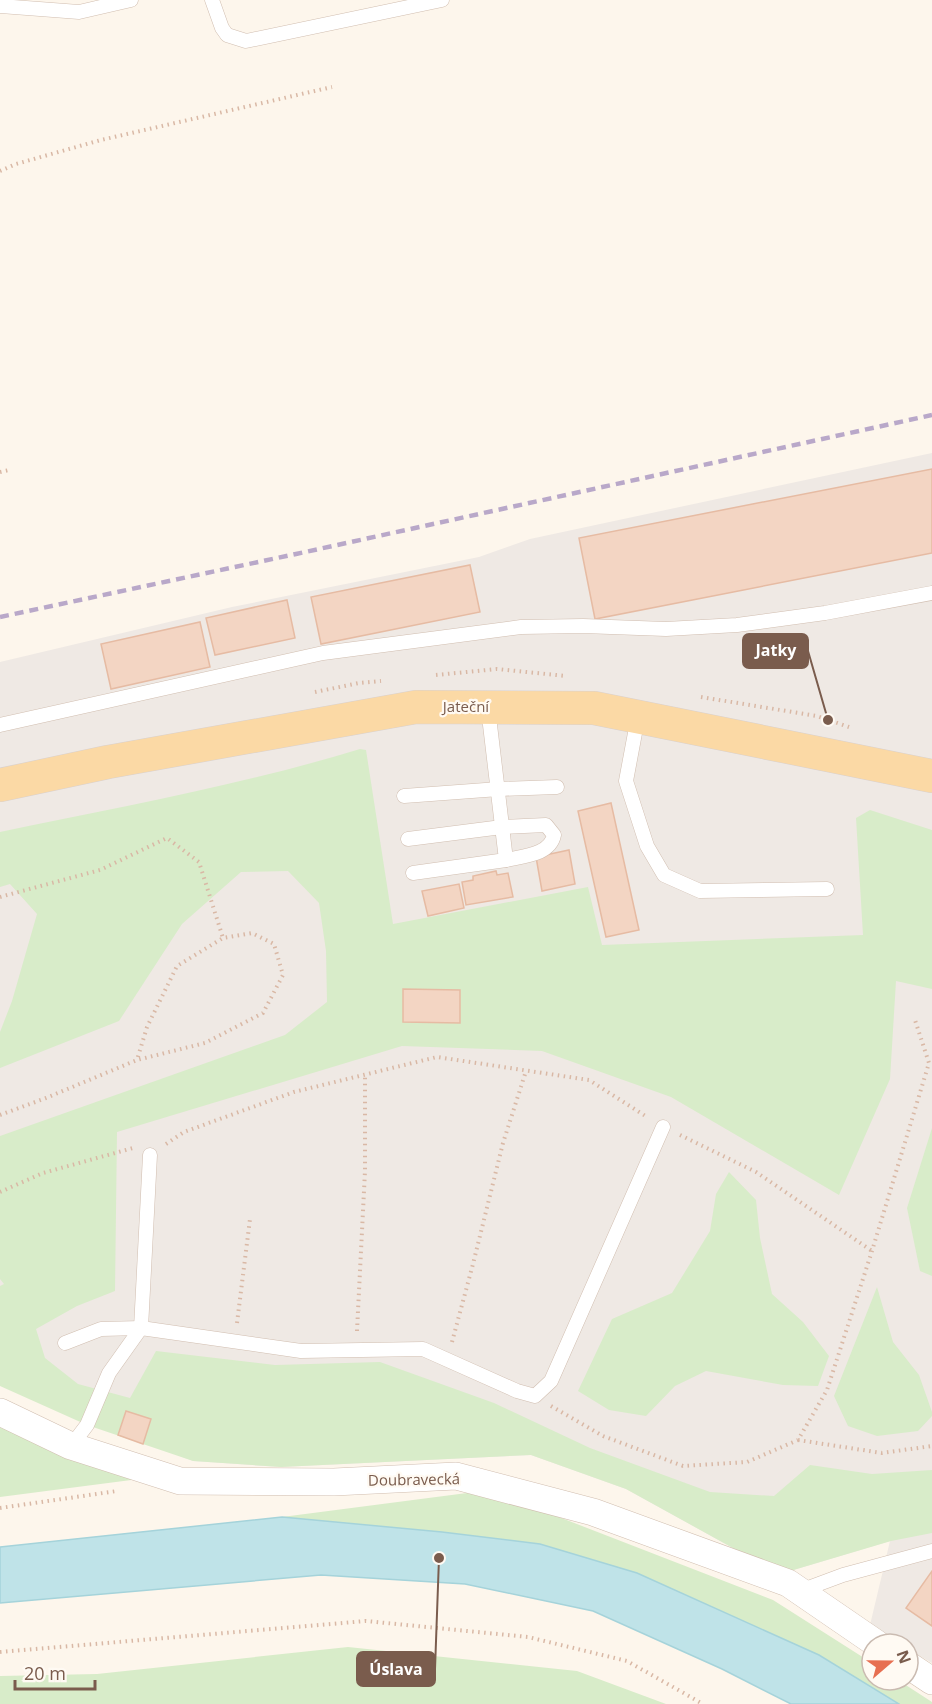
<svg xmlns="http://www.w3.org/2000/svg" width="932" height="1704" viewBox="0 0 932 1704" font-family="'Open Sans',sans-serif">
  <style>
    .industrial { fill: #efe9e4 }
    .green { fill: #d8ecc9 }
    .water { fill: #bfe3e8; stroke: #a5d3da; stroke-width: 1.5 }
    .building { fill: #f3d5c3; stroke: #e6bba3; stroke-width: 1.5 }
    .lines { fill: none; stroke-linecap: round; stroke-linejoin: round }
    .service-casing { stroke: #d1beb0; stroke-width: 15 }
    .minor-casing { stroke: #d1beb0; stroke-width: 28 }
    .primary-casing { stroke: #dad1cd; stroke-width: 34 }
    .path { stroke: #d9b8a5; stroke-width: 4; stroke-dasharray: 1.5 4.5; stroke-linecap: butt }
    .service { stroke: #fff; stroke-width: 14 }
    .minor { stroke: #fff; stroke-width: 27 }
    .primary { stroke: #fbd9a5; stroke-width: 33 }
    .rail { stroke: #b9a8c9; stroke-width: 4.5; stroke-dasharray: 9 6; stroke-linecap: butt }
    .labels { text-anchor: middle; stroke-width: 4.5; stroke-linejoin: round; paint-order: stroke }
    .street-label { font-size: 15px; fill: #7a5c4d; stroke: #fffaf3 }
    .leader { fill: none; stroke: #7a5c4d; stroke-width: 2 }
    .callout-dot { fill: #7a5c4d; stroke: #fffaf3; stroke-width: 2 }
    .callout { fill: #7a5c4d; stroke: #7a5c4d; stroke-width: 2 }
    .callout-label { font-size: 16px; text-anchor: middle; font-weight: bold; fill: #fff }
  </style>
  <rect width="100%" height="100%" fill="#fdf6ec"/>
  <polygon class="industrial" points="932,453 932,1663 908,1649 908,1644 901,1644 870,1625 890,1541 780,1574 626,1489 531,1455 281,1467 193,1461 0,1385 0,662 232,607 479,557 530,539"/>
  <g class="green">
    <path d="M360 749 366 750 393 924 588 887 602 945 863 935 856 818 870 810 932 830V989L896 981 890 1079 839 1195 671 1097 542 1051 402 1046 117 1132 115 1291 77 1306 36 1329 45 1358 78 1384 130 1398 156 1351 275 1365 380 1362 494 1403 590 1448 710 1492 774 1496 810 1465 872 1474 932 1470V1533L891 1541 780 1574 626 1489 531 1455 281 1467 193 1461 87 1425 0 1386V1286L4 1284 0 1279V1136L285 1035 327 1002 326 951 319 903 288 871 241 872 182 924 119 1021 0 1068V1032L12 1001 37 914 10 884 0 887V832C121 807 242 785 360 749Z"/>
    <polygon points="932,1128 932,1276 920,1271 907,1208"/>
    <polygon points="729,1172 756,1200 760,1238 772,1294 803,1322 829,1356 818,1386 783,1385 706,1371 675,1386 646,1416 609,1410 578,1391 612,1319 672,1293 710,1231 716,1194"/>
    <polygon points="877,1287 893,1342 919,1375 932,1412 932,1416 918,1431 877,1436 848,1426 834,1396"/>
    <polygon points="0,1425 139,1479 0,1497"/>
    <polygon points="467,1493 533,1507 773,1600 872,1663 872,1680 898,1680 932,1702 932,1704 899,1704 819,1655 540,1544 442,1532 282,1517"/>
    <polygon points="348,1647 577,1671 666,1704 0,1704 0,1676 97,1674"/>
  </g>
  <polygon class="water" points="282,1517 442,1532 540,1544 637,1573 819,1655 899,1704 791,1704 722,1669 593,1611 465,1584 321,1575 0,1603 0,1547"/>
  <g class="building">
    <polygon points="932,469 932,553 595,619 579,538"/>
    <polygon points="470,565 480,612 321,644 311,597"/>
    <polygon points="287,600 295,638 215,655 206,618"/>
    <polygon points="200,622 210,667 111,689 101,644"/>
    <polygon points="611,803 639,930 606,937 578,811"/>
    <polygon points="569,850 575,884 542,891 536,857"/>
    <polygon points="496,871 497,875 508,873 513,897 466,905 462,882 473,880 473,876"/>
    <polygon points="459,884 464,908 428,916 422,891"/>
    <polygon points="403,989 460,990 460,1023 403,1022"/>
    <polygon points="126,1411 151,1419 143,1444 118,1435"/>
    <polygon points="932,1571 932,1626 906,1608"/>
  </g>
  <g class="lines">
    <defs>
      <g id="service">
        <polyline points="212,0 222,28 227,35 246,41 442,0"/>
        <polyline points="0,6 79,12 131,0"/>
        <polyline points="638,717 626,781 647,846 664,875 700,891 827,889"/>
        <polyline points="0,725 323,653 521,627 583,626 666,629 737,625 825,613 932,593"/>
        <polyline points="404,796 499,789 557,787"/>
        <path d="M408 839 502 827 546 825 554 835C550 855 523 856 506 860"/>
        <polyline points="413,873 506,860 488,708"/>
        <polyline points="65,1343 101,1329 141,1328 301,1351 423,1349 517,1391 535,1396 551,1381 663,1127"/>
        <polyline points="71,1446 87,1425 109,1373 141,1328 150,1155"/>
        <polyline points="800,1591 843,1575 932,1551"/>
      </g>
      <g id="minor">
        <polyline points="0,1412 71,1446 180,1481 334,1482 456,1476 593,1512 788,1583 877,1644"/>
        <polyline points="908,1665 932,1681"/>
      </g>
      <polyline id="primary" points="0,785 108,762 416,707 594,708 932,776"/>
    </defs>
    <use href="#service" class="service-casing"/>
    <use href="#minor" class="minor-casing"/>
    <use href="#primary" class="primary-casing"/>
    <g class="path">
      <polyline points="0,171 16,164 101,140 332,87"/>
      <polyline points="0,472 9,470"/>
      <polyline points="436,675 497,669 566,676"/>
      <polyline points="315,692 359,683 381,681"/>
      <polyline points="701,697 817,716 849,727"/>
      <polyline points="0,897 100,870 167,838 199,862 223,938"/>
      <polyline points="0,1115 46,1098 137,1060 205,1043 263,1013 283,975 274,944 252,933 223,938 177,966 147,1027 137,1060"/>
      <polyline points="680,1135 756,1172 872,1251"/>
      <polyline points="166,1144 184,1132 294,1092 437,1057 589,1080 647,1117"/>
      <polyline points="0,1192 43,1173 133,1148"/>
      <polyline points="237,1323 250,1219"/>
      <polyline points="357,1331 365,1171 365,1074"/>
      <polyline points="452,1342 473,1264 503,1143 526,1071"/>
      <polyline points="551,1406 603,1436 683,1466 747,1462 798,1440 827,1390 872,1251 929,1063 914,1017"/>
      <polyline points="798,1440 882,1453 932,1446"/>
      <polyline points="0,1508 117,1491"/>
      <polyline points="0,1652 366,1621 528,1637 627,1661 703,1704"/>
    </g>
    <use href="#service" class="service"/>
    <use href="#minor" class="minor"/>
    <use href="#primary" class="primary"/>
    <polyline class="rail" points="0,617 296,554 932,415"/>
  </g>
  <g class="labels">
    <g class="street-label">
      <text x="466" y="712">Jateční</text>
      <text transform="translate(414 1480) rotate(-1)" y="5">Doubravecká</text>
    </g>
  </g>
  <path class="leader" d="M828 720L808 651M439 1558L435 1669"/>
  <g class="callout-dot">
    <circle cx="828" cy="720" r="6"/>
    <circle cx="439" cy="1558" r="6"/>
  </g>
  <g class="callout">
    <rect x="743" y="634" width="65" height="34" rx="6"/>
    <rect x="357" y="1652" width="78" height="34" rx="6"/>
  </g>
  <g class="callout-label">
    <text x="776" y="656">Jatky</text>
    <text x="396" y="1675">Úslava</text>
  </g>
  <g transform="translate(890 1662) rotate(70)"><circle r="28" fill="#fffaf3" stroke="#cabbb1" stroke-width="1.5"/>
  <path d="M0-4.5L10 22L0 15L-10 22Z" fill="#e76f51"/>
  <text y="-9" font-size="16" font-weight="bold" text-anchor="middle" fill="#7a5c4d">N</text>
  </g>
  <path d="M15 1680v9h80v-9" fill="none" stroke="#7a5c4d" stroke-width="3"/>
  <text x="24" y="1680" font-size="18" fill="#7a5c4d" stroke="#fffaf3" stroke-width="4.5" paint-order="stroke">20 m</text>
</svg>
